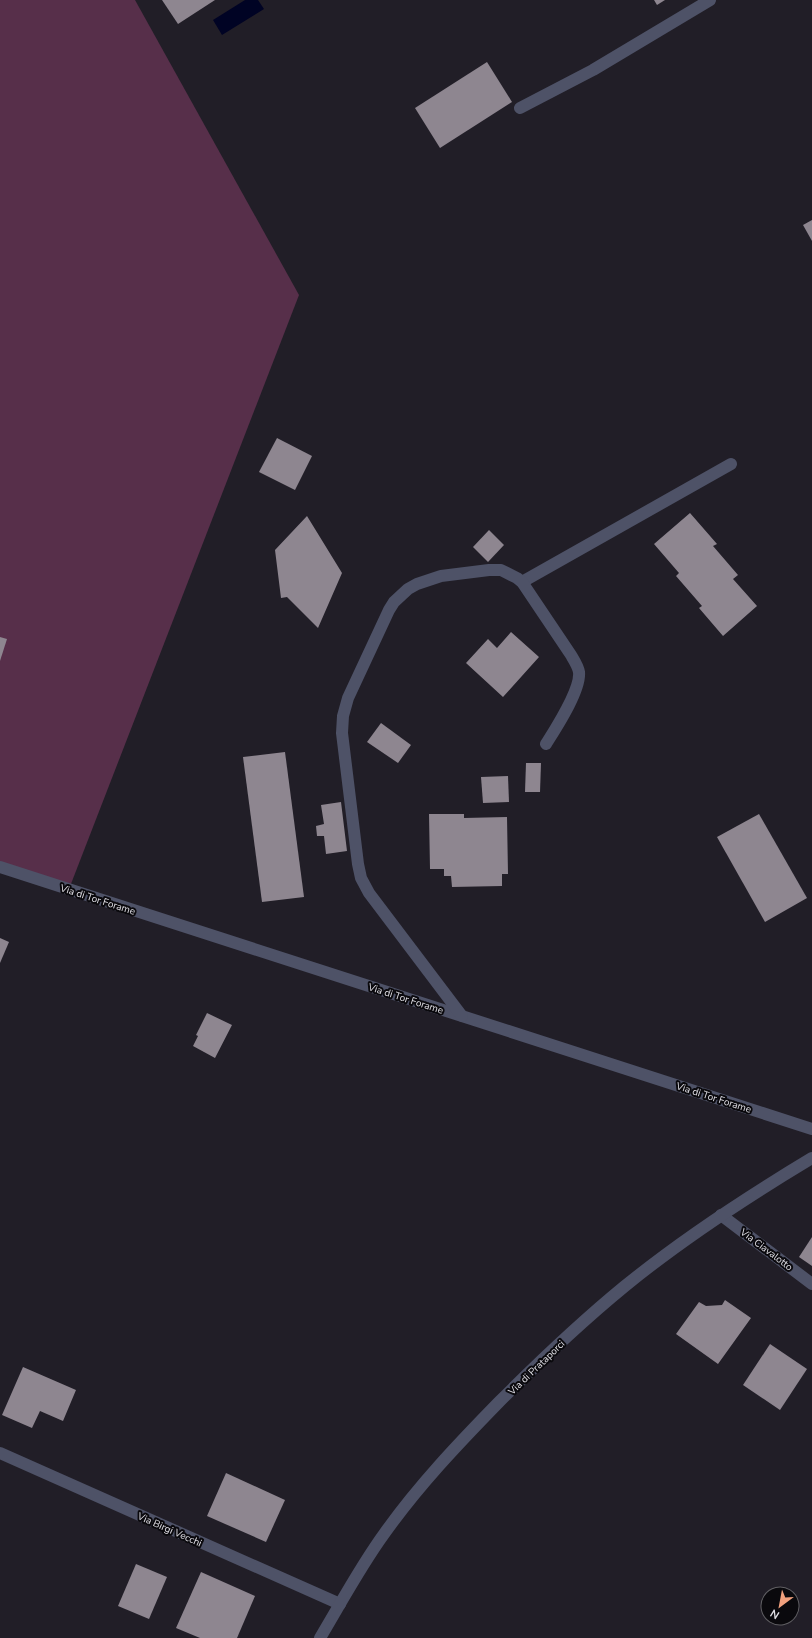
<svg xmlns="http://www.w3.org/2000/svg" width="812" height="1638" viewBox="0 0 812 1638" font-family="'Nunito Sans',sans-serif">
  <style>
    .green { fill: #572f4a }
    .water { fill: #000324 }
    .building { fill: #8e8690 }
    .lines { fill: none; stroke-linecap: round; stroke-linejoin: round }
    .minor { stroke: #4e5267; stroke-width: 12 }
    .labels { text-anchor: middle; stroke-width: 4; stroke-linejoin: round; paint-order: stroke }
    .street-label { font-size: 10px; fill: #e0dfe5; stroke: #0a090d }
  </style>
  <rect width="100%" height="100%" fill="#211e27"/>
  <polygon class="green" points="0,0 135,0 299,295 69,889 0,867"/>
  <polygon class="water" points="245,0 258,0 264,9 222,35 213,20"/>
  <g class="building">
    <polygon points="162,0 215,0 178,24"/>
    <polygon points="654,0 665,0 657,5"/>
    <polygon points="487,62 512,102 440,148 415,108"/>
    <polygon points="812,220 812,241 803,225"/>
    <polygon points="277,438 312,456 295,490 259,472"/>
    <polygon points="690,513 717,544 713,546 738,575 733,579 757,606 723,636 699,608 702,606 676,576 679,573 654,544"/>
    <polygon points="307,516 342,573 318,628 287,597 281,598 275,550"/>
    <polygon points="489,530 504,545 488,562 473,547"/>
    <polygon points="511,632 539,657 503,697 466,663 488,639 497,648"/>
    <polygon points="0,637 7,639 0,661"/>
    <polygon points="381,723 411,745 398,763 367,742"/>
    <polygon points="285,752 304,897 262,902 243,757"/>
    <polygon points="526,763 541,763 540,792 525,792"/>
    <polygon points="508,776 509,802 483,803 481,777"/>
    <polygon points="341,802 347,851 326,854 324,836 317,836 316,826 324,824 321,805"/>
    <polygon points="429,814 464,814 464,818 507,817 508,874 502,874 502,886 452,887 451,876 444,876 444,869 430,869"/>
    <polygon points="759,814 807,898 765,922 717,837"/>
    <polygon points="0,938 9,942 0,963"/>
    <polygon points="207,1013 232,1025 215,1058 193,1046 198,1036 196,1035"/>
    <polygon points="812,1237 812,1266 799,1257"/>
    <polygon points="725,1300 751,1318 718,1364 676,1334 699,1302 706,1306 722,1305"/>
    <polygon points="770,1344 807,1369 780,1410 743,1385"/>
    <polygon points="23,1367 76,1390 63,1421 40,1411 32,1428 2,1415"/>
    <polygon points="226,1473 285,1500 266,1542 207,1516"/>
    <polygon points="136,1564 167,1577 149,1619 118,1606"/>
    <polygon points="201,1572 255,1596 237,1638 200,1638 176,1628"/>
  </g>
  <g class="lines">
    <g class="minor">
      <polyline points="520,108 593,70 710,0"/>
      <polyline points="522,582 731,464"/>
      <polyline points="0,867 812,1129"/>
      <path d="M462 1016 369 893 361 878 358 864 342 733 343 716 348 698 389 610 394 602 408 589 417 584 441 576 489 570H501L517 578 522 582 571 655C574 660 578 666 579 672 581 690 556 728 546 744"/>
      <polyline points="721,1215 812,1284"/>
      <polyline points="0,1453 340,1604"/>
      <path d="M320 1638C341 1603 360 1567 384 1534 418 1486 458 1444 499 1402 539 1362 581 1322 625 1286 684 1238 747 1197 812 1158"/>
    </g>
  </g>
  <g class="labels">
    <g class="street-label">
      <text transform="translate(98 899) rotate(18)" y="4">Via di Tor Forame</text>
      <text transform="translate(406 998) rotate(18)" y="4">Via di Tor Forame</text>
      <text transform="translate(714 1097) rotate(18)" y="4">Via di Tor Forame</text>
      <text transform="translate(767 1249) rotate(37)" y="4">Via Ciavalotto</text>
      <text transform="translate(536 1367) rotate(-44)" y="4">Via di Prataporci</text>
      <text transform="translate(170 1529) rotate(24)" y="4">Via Birgi Vecchi</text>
    </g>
  </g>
  <g transform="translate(780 1606) rotate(212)"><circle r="19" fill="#0a090d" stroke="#605f63"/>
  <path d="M0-3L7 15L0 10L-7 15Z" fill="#f2a17e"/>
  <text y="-6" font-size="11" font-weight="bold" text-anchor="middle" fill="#e0dfe5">N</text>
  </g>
</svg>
